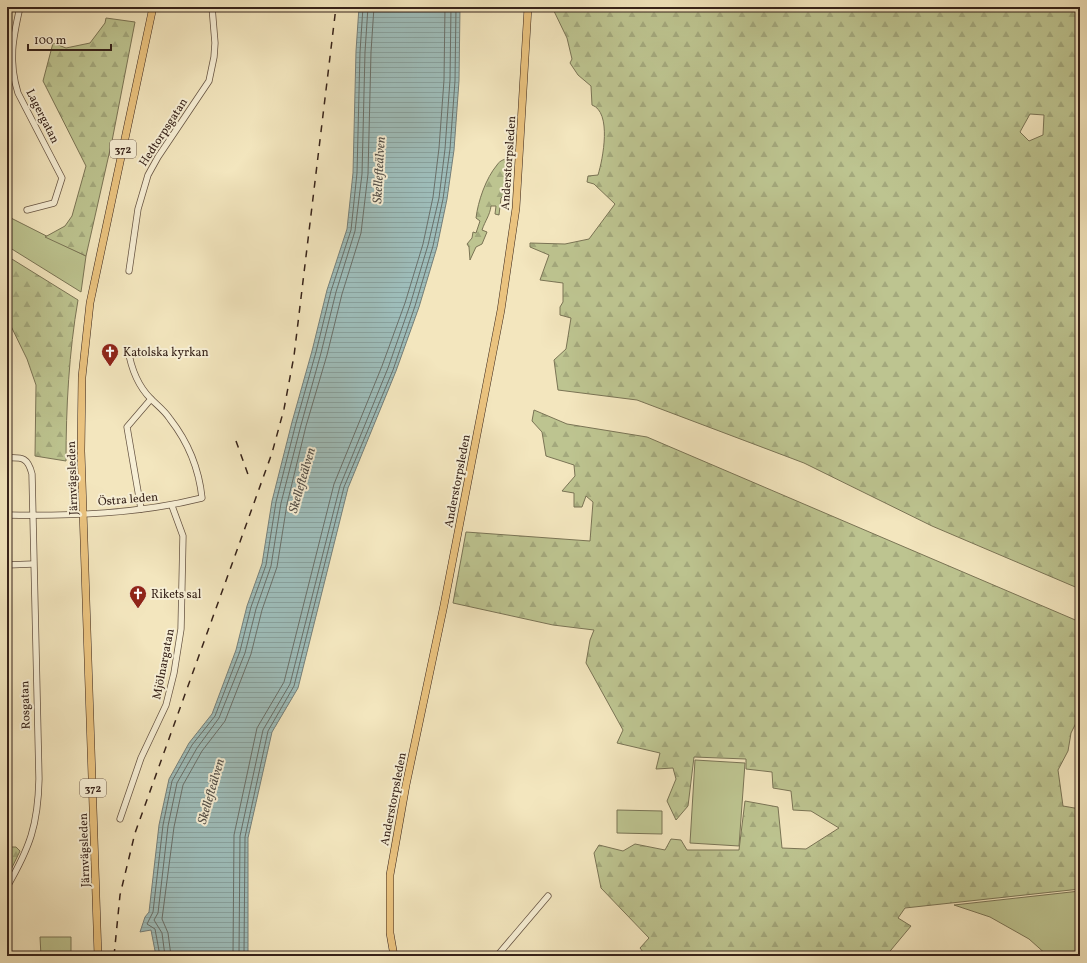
<svg xmlns="http://www.w3.org/2000/svg" width="1087" height="963" viewBox="0 0 1087 963" font-family="Vollkorn,serif">
  <style>
    .green { fill: #bdc490; stroke: #7a7455 }
    .forest { fill: url(#forest-firs); stroke: #7a7455; fill-rule: evenodd }
    .water { fill: url(#water-rules); stroke: #757f7a }
    .lines { fill: none; stroke-linecap: round; stroke-linejoin: round }
    .shore { stroke: #6a706a; stroke-width: 1 }
    .minor-casing { stroke: #665443; stroke-width: 7 }
    .major-casing { stroke: #37231a; stroke-width: 8 }
    .minor { stroke: #f7efd5; stroke-width: 5.5 }
    .major { stroke: #eac37f; stroke-width: 7 }
    .rail { stroke: #37231a; stroke-width: 1.5; stroke-dasharray: 7 7; stroke-linecap: butt }
    .labels { text-anchor: middle; stroke-width: 4; stroke-linejoin: round; paint-order: stroke }
    .shield { fill: #f7efd5; stroke: #716052; stroke-width: 1 }
    .shield-label { font-size: 11px; font-weight: bold; fill: #37231a }
    .street-label { font-size: 12px; fill: #37231a; stroke: #f7efd5 }
    .poi-label { font-size: 12px; fill: #37231a; stroke: #f7efd5; text-anchor: start }
    .water-label { font-size: 13px; font-style: italic; fill: #56514a; stroke: #f7efd5 }
  </style>
  <defs>
    <pattern id="forest-firs" width="22" height="20" patternUnits="userSpaceOnUse"><rect width="22" height="20" fill="#bdc490"/><path d="M5 1l3.5 6h-7zM16 11l3.5 6h-7z" fill="#a3a87c"/></pattern>
    <pattern id="water-rules" width="6" height="5" patternUnits="userSpaceOnUse"><rect width="6" height="5" fill="#9ebdba"/><path d="M0 2.5h6" fill="none" stroke="#89a29f"/></pattern>
  </defs>
  <rect width="100%" height="100%" fill="#f3e6be"/>
  <filter id="stains"><feTurbulence type="fractalNoise" baseFrequency=".005" numOctaves="4"/><feColorMatrix values="0 0 0 0 .2 0 0 0 0 .09 0 0 0 0 .02 0 0 0 .5 -.17"/></filter>
  <radialGradient id="worn" r=".72"><stop offset=".6" stop-color="#630" stop-opacity="0"/><stop offset="1" stop-color="#630" stop-opacity=".3"/></radialGradient>
  <g class="green">
    <polygon points="7,216 86,256 81,292 7,246"/>
    <polygon points="695,760 745,763 739,846 690,843"/>
    <polygon points="617,810 662,811 662,834 617,833"/>
    <polygon points="1080,891 1080,956 1048,956 1029,939 990,917 954,905"/>
    <polygon points="40,937 71,937 71,956 41,956"/>
  </g>
  <g class="forest">
    <path d="M552 7H1080V589L932 526 804 463 637 400 558 390 554 360 566 349 571 318 560 315V307L563 302V283L540 280 549 255 530 247V243L565 244 589 239 615 204 594 184 587 182 588 176 598 175C603 159 612 112 592 105L591 86 578 75 570 63 572 59 567 38ZM1030 114 1044 115 1043 135 1029 141 1020 132Z"/>
    <polygon points="106,18 135,22 112,141 86,256 45,237 65,226 72,216 86,166 43,81 53,43 66,48 90,43 105,23"/>
    <path d="M511 158 513 162 511 167 507 165V170L511 173 506 193 501 198 499 215 495 214 496 206H491C490 215 485 221 482 230L487 232 482 244 476 247 470 260 469 247 467 244 472 238 473 232 476 233 480 221 476 218C478 201 486 178 497 165 500 160 505 159 511 158Z"/>
    <path d="M7 256 78 300C69 352 66 407 66 461L35 456 36 385 27 359 7 318Z"/>
    <polygon points="534,410 567,424 647,437 1080,622 1080,715 1071,733 1068,751 1058,770 1063,806 1080,809 1080,889 905,908 898,918 911,926 886,956 646,956 640,948 649,938 601,888 594,853 599,845 623,851 635,844 665,850 671,839 681,840 687,850 739,850 745,801 778,807 782,848 806,849 839,828 811,811 793,810 791,791 773,788 772,772 746,769 746,759 694,757 688,806 676,820 667,801 676,779 673,768 656,769 660,753 617,743 623,730 586,663 590,640 594,630 553,625 453,603 466,532 590,541 593,502 586,496 582,507 574,507 574,493 562,491 575,476 574,465 546,456 542,432 532,421"/>
    <polygon points="7,847 16,847 20,851 7,878"/>
  </g>
  <polygon class="water" points="359,7 460,7 459,81 454,150 447,199 437,247 419,307 396,371 348,488 298,688 272,732 248,838 248,956 156,956 151,930 140,932 145,917 149,912 159,825 169,779 189,743 212,714 236,650 247,606 262,564 272,501 292,422 312,351 327,290 347,229 353,173 356,51"/>
  <g class="lines">
    <g class="shore">
      <polyline points="160,956 155,929 147,924 153,912 163,825 172,781 192,745 215,716 240,651 251,607 266,565 276,502 296,423 316,352 331,291 351,230 357,173 360,52 363,7"/>
      <polyline points="165,956 162,933 154,920 158,913 168,826 177,783 197,748 219,718 245,653 256,609 271,566 281,503 301,425 321,353 336,292 355,231 362,174 365,52 368,7"/>
      <polyline points="171,956 168,933 162,919 174,827 183,785 202,751 225,721 251,654 262,610 277,567 287,504 306,426 327,355 342,294 361,233 368,174 371,52 374,7"/>
      <polyline points="233,956 234,835 257,728 284,682 334,484 382,366 405,303 423,244 433,197 439,148 444,80 445,7"/>
      <polyline points="239,956 240,836 263,730 290,684 340,486 388,368 410,305 428,245 439,198 445,149 450,80 451,7"/>
      <polyline points="244,956 245,837 268,731 294,686 344,487 393,370 415,306 433,246 443,199 450,149 455,81 456,7"/>
    </g>
    <defs>
      <g id="minor">
        <path d="M20 7C13 38 8 61 18 93L62 178 54 203 27 210"/>
        <polyline points="129,271 138,209 148,175 158,157 209,81 214,57 215,43 212,7"/>
        <path d="M7 458C23 457 28 458 32 474L39 779C38 825 30 847 7 887"/>
        <polyline points="141,509 127,427 151,399"/>
        <path d="M7 515C71 516 139 514 202 498 199 469 188 442 170 419 165 411 157 405 151 399 137 385 131 368 128 349"/>
        <polyline points="7,565 33,564"/>
        <polyline points="120,819 141,758 166,705 174,673 181,629 183,536 172,506"/>
        <polyline points="497,956 548,896"/>
      </g>
      <g id="major">
        <polyline points="98,956 81,451 82,377 90,303 153,7"/>
        <polyline points="394,956 390,933 390,875 406,785 444,605 501,310 516,208 528,7"/>
      </g>
    </defs>
    <use href="#minor" class="minor-casing"/>
    <use href="#major" class="major-casing"/>
    <use href="#minor" class="minor"/>
    <use href="#major" class="major"/>
    <g class="rail">
      <polyline points="236,441 250,480"/>
      <polyline points="114,956 120,895 135,833 272,453 284,409 294,356 336,7"/>
    </g>
  </g>
  <defs>
    <symbol id="church-pin" viewBox="-11 -11 22 30"><path d="M0 17L-7.5 6A9.5 9.5 0 1 1 7.5 6Z" fill="#8f2418" stroke="#f7efd5"/><path d="M-1.2-6h2.4v3.5h3.3v2.4h-3.3V6h-2.4V-.1h-3.3v-2.4h3.3Z" fill="#fff"/></symbol>
  </defs>
  <g fill-rule="evenodd">
    <use href="#church-pin" x="100" y="342" width="20" height="27"/>
    <use href="#church-pin" x="128" y="584" width="20" height="27"/>
  </g>
  <g class="labels">
    <g class="shield">
      <rect x="110" y="140" width="26" height="18" rx="3"/>
      <rect x="80" y="779" width="26" height="18" rx="3"/>
    </g>
    <g class="shield-label">
      <text x="123" y="153">372</text>
      <text x="93" y="792">372</text>
    </g>
    <g class="street-label">
      <text transform="translate(43 116) rotate(63)" y="4">Lagergatan</text>
      <text transform="translate(163 132) rotate(-57)" y="4">Hedtorpsgatan</text>
      <text transform="translate(508 163) rotate(-86)" y="4">Anderstorpsleden</text>
      <text transform="translate(72 478) rotate(-92)" y="4">Järnvägsleden</text>
      <text transform="translate(457 481) rotate(-79)" y="4">Anderstorpsleden</text>
      <text transform="translate(128 499) rotate(-5)" y="4">Östra leden</text>
      <text transform="translate(163 664) rotate(-79)" y="4">Mjölnargatan</text>
      <text transform="translate(25 705) rotate(-92)" y="4">Rosgatan</text>
      <text transform="translate(393 799) rotate(-79)" y="4">Anderstorpsleden</text>
      <text transform="translate(84 850) rotate(-92)" y="4">Järnvägsleden</text>
    </g>
    <g class="poi-label">
      <text x="123" y="356">Katolska kyrkan</text>
      <text x="151" y="598">Rikets sal</text>
    </g>
    <g class="water-label">
      <text transform="translate(378 170) rotate(-87)" y="5">Skellefteälven</text>
      <text transform="translate(301 480) rotate(-74)" y="5">Skellefteälven</text>
      <text transform="translate(210 791) rotate(-74)" y="5">Skellefteälven</text>
    </g>
  </g>
  <rect width="1087" height="963" fill="none" stroke="#f3e6be" stroke-width="24"/>
  <rect x="8" y="8" width="1071" height="947" fill="none" stroke="#37231a" stroke-width="2"/>
  <rect x="12" y="12" width="1063" height="939" fill="none" stroke="#37231a"/>
  <path d="M28 44v6h83v-6" fill="none" stroke="#37231a" stroke-width="2"/>
  <text x="34" y="44" font-size="12" fill="#37231a" stroke="#f7efd5" stroke-width="3" paint-order="stroke">100 m</text>
  <rect width="100%" height="100%" filter="url(#stains)"/>
  <rect width="100%" height="100%" fill="url(#worn)"/>
</svg>
